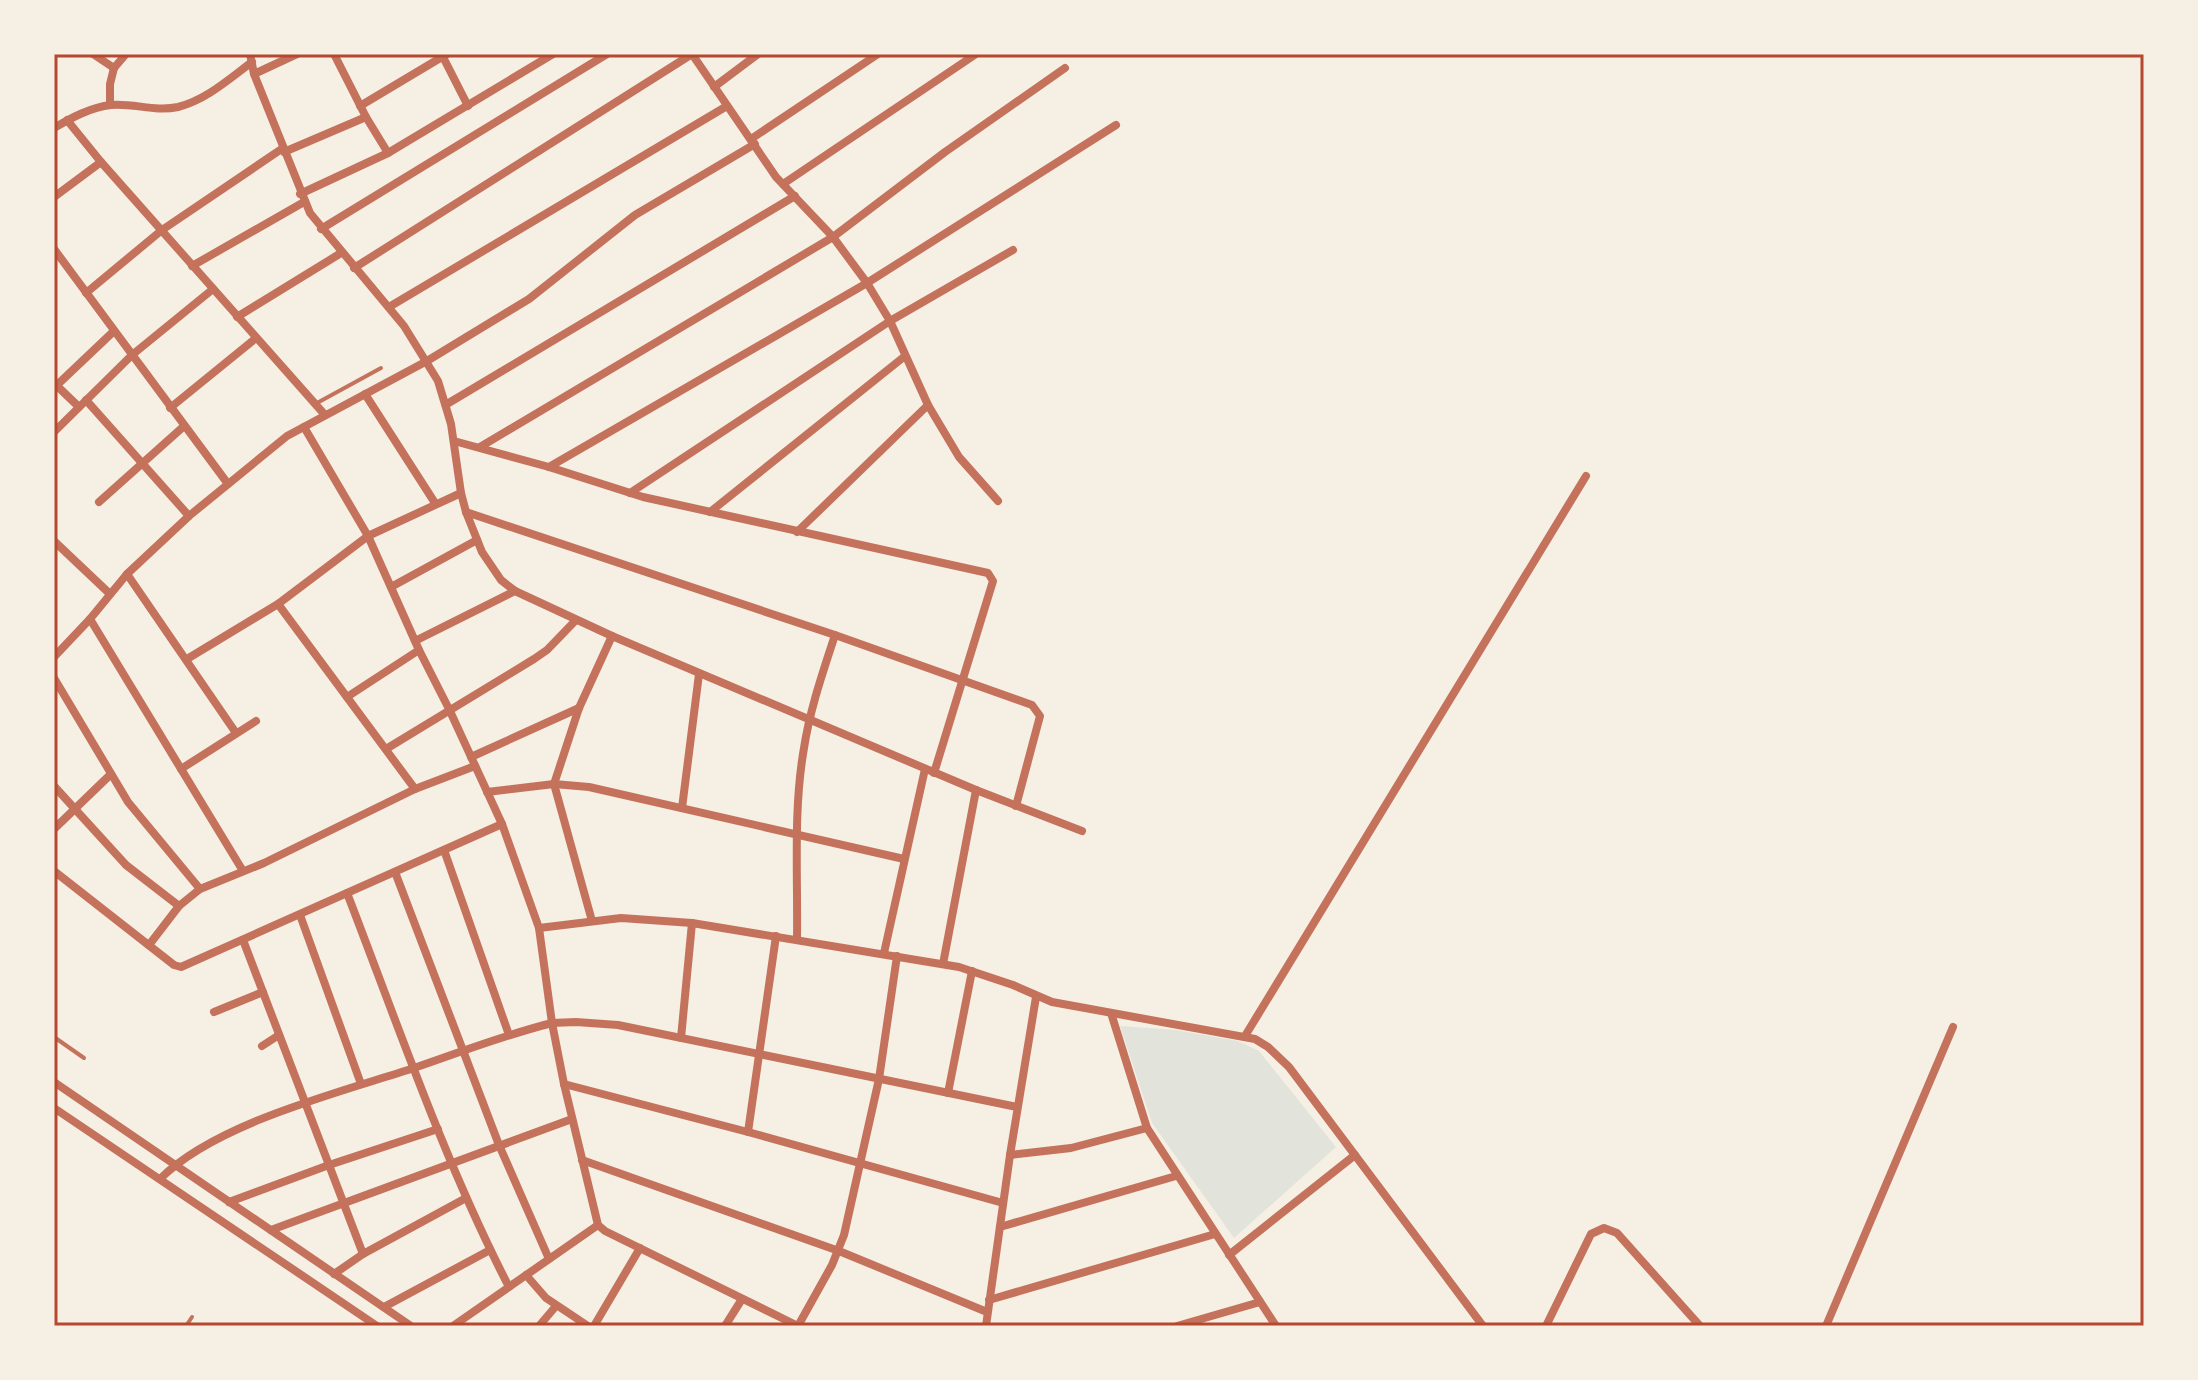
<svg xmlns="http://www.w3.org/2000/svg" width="2198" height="1380" viewBox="0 0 2198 1380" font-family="'Exo 2',sans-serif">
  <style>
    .green { fill: #e2e4dc }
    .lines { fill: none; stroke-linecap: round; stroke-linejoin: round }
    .service { stroke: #c5725c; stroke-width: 4 }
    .minor { stroke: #c5725c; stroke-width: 8 }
    .neatline { fill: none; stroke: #b5482f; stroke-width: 3 }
  </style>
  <rect width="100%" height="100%" fill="#f6efe4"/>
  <polygon class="green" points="1120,1026 1176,1030 1238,1041 1259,1051 1336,1147 1234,1238 1152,1123"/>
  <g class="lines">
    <g class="service">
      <polyline points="317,403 381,368"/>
      <polyline points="54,1037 84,1058"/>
      <polyline points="186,1326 192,1317"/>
    </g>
    <g class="minor">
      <polyline points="93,54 114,68 126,54"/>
      <polyline points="250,54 254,74 310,213 404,326 438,381 451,424 461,493 466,512 482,552 501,580 515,591 612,636 976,790 1082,831"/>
      <polyline points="334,54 366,117 388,153"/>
      <polyline points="692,54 776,177 833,237 867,283 890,321 928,405 959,457 998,501"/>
      <polyline points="442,55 468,106"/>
      <polyline points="254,74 297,54"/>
      <polyline points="714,87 758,54"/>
      <polyline points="110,105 110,84 114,68"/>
      <polyline points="360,106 447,54"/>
      <polyline points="67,120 101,162 325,415"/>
      <path d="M54 128C71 118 91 107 111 105 134 103 155 112 178 107 206 100 229 79 252 62"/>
      <polyline points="751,139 878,54"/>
      <polyline points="284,152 366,117"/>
      <polyline points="783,184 976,54"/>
      <polyline points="300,194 388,153 553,54"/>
      <polyline points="54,197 101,162"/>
      <polyline points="321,229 607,54"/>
      <polyline points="54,249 228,484"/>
      <polyline points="192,266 304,202"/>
      <polyline points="354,268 692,54"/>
      <polyline points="86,293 162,230 283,148"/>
      <polyline points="389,307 727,106"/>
      <polyline points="237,317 341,253"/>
      <polyline points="55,384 79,407"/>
      <polyline points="56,386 114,331"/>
      <polyline points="365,394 435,503"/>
      <polyline points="86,400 189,516"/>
      <polyline points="447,404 795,196"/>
      <polyline points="170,408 256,338"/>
      <polyline points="304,427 368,536 419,650 449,709 502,824 539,928 552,1023 564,1084 598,1225 605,1231 798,1326"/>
      <polyline points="54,432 132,355 213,289"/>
      <polyline points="454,441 549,467 643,497 988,573 993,581 934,773"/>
      <polyline points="480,447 833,237 945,152 1065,68"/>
      <polyline points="549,467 867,283 1116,125"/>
      <polyline points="630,493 890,321 1013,250"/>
      <polyline points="99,502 183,427"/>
      <polyline points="466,512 835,635 1032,705 1040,716 1016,806"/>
      <polyline points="710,512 905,356"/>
      <polyline points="797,532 928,405"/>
      <polyline points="54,541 110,594"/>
      <polyline points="127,574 236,733"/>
      <polyline points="391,587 477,540"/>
      <polyline points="278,604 415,789"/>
      <polyline points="90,619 243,871"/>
      <polyline points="415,641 515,591"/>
      <polyline points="54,657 90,619 127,574 189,516 287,436 427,361 529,299 635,215 755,144"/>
      <polyline points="187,659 278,604 368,536 461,493"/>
      <polyline points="54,678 128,802 200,889"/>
      <polyline points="347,697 419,650"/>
      <polyline points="386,749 534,659 547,650 576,620"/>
      <polyline points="471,757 579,708"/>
      <polyline points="181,769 256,721"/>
      <polyline points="54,786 126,865 179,906"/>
      <polyline points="487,792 554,784 589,787 904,859"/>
      <polyline points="682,808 699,674"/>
      <polyline points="54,829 111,774"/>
      <polyline points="444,850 509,1035"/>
      <polyline points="54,871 174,965 181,967 502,824"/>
      <polyline points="395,872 499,1145 549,1259"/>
      <path d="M347 893C398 1025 444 1161 509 1287"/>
      <polyline points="300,915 361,1084"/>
      <polyline points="592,921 554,784 579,708 612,636"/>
      <polyline points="539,928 621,918 692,923 959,967 1013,985 1052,1002 1255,1039 1268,1047 1289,1067 1483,1326"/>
      <path d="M797 939C798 876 793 810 804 748 810 709 823 672 835 635"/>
      <polyline points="243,940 363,1254"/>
      <polyline points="149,945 179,906 200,889 264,863 415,789 475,766"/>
      <polyline points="884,953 925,769"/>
      <polyline points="943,964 976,790"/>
      <polyline points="214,1012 263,992"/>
      <polyline points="1111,1013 1147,1128 1276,1326"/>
      <polyline points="1245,1036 1586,476"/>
      <polyline points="681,1038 692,923"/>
      <polyline points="262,1046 279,1035"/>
      <polyline points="54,1082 411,1326"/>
      <polyline points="564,1084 748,1132 1003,1203"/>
      <polyline points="948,1093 972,971"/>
      <polyline points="54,1108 377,1326"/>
      <polyline points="748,1132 776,936"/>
      <polyline points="1010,1155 1071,1148 1147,1128"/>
      <polyline points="582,1160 839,1251 987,1312"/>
      <path d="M160 1179C214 1124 337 1093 411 1069 458 1053 504 1035 552 1023L576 1022 618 1025 1017 1107"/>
      <polyline points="229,1202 329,1165 438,1129"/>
      <polyline points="1000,1227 1176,1176"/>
      <polyline points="271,1230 572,1119"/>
      <polyline points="1229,1255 1355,1155"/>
      <polyline points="334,1274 363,1254 466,1198"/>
      <polyline points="526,1275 546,1298 588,1326"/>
      <polyline points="989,1300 1215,1234"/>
      <polyline points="384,1307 490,1250"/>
      <polyline points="453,1326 598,1225"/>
      <polyline points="539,1326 556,1306"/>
      <polyline points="594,1326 640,1248"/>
      <polyline points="725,1326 742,1299"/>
      <polyline points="798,1326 832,1265 844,1235 879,1079 897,956"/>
      <polyline points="986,1326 1010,1155 1036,997"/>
      <polyline points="1177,1326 1260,1302"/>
      <polyline points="1546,1326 1591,1234 1604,1228 1617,1233 1700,1326"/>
      <polyline points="1826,1326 1953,1027"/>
    </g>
  </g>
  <rect width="2198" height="1380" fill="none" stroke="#f6efe4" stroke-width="112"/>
  <rect x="56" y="56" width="2086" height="1268" class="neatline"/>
</svg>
